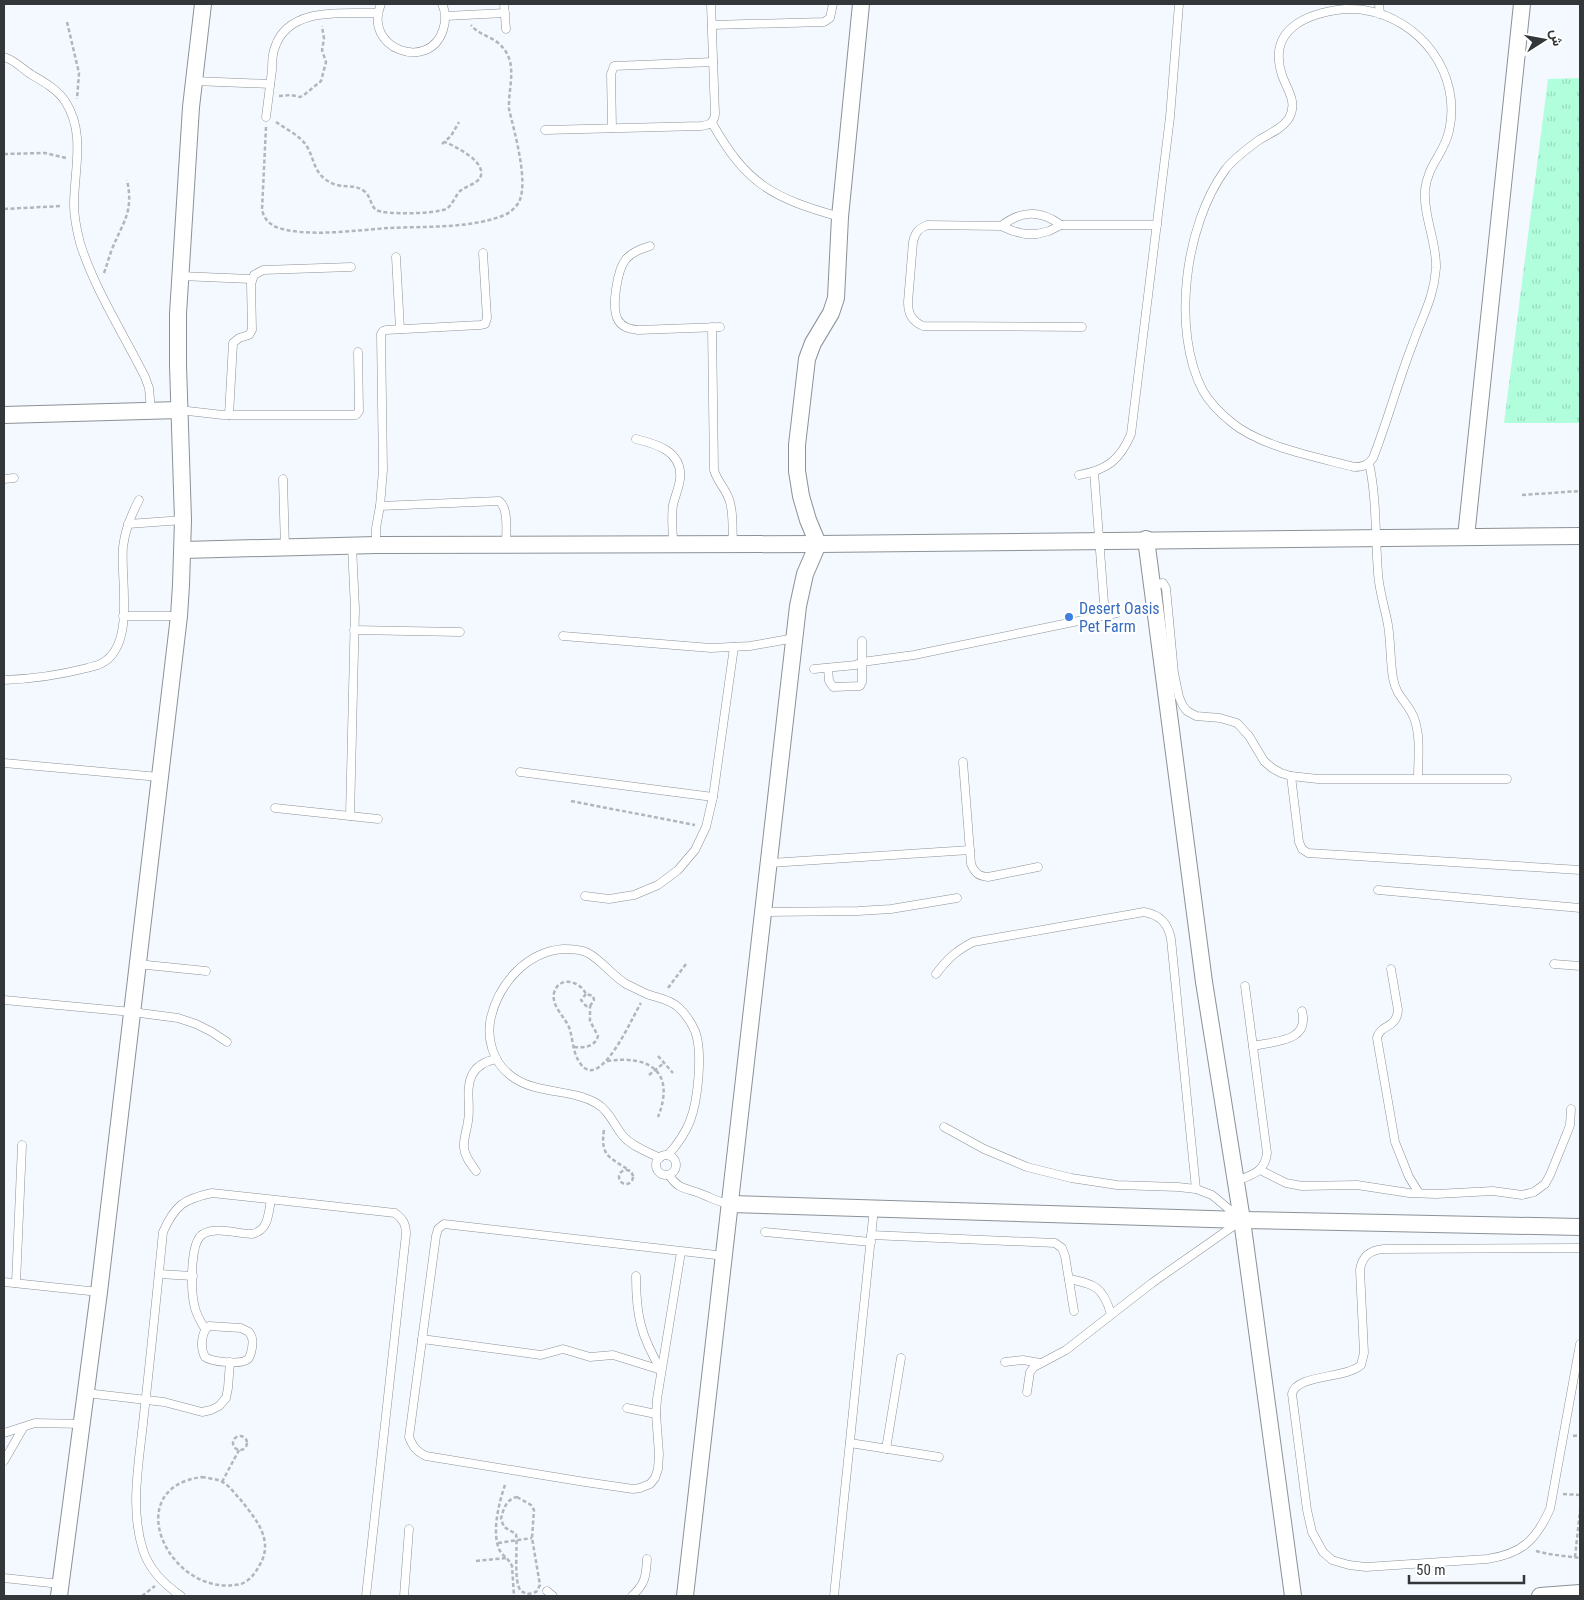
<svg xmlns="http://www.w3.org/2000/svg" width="1584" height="1600" viewBox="0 0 1584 1600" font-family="'Roboto Condensed',Vazirmatn,sans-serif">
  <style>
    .park { fill: url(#park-tufts) }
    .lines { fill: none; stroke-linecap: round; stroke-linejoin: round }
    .service-casing { stroke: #8b9297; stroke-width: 9 }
    .minor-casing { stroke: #8b9297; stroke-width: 18 }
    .path { stroke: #b1b6ba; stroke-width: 2.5; stroke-dasharray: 4 2.5; stroke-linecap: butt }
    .service { stroke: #fff; stroke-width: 8 }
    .minor { stroke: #fff; stroke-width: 16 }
    .shop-dot { fill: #3f7fe0; stroke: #fff; stroke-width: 2 }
    .labels { text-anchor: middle; stroke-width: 4.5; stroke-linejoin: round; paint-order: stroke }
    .shop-label { font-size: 16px; fill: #366cbe; stroke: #fff; text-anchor: start }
  </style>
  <defs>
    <pattern id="park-tufts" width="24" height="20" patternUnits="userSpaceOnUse" patternTransform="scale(1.25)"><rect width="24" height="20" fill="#b0fedb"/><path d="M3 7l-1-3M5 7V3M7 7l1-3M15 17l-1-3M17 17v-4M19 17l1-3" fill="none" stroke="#98dabd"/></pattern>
  </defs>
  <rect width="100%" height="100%" fill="#f3f9fe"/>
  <polygon class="park" points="1580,78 1580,423 1504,423 1548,79"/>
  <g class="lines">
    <defs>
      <g id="service">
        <path d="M381 4C362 48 429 73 443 30 446 21 446 12 442 4"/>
        <polyline points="504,4 506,29"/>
        <polyline points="1379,4 1380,14"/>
        <path d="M1345 9C1351 9 1358 9 1364 10 1421 19 1462 74 1449 131 1444 154 1428 164 1425 190 1423 216 1437 242 1436 268 1434 298 1422 317 1413 343 1398 381 1388 420 1373 458 1368 465 1363 467 1354 467 1316 457 1261 447 1231 422 1220 413 1210 403 1203 391 1171 330 1185 225 1225 170 1234 158 1247 149 1259 140 1269 134 1283 128 1289 118 1298 102 1287 90 1282 75 1267 29 1307 13 1345 9Z"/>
        <polyline points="446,16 505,13"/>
        <polyline points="712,25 824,22 830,18 833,4"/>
        <path d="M4 57C15 60 22 69 32 75 44 82 58 90 65 101 86 133 74 170 74 205 74 218 77 231 80 243 95 290 123 333 145 377L149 388 151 411"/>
        <polyline points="194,81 270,84"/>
        <path d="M266 117C268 101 270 86 272 70 272 63 272 54 275 47 289 6 343 14 377 13"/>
        <path d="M712 123C747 185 773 198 840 217"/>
        <polyline points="612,128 611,74 614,66 713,62"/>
        <path d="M545 130 701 126C709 125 714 123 715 114L711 4"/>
        <polyline points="1061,225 1157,225"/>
        <path d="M1001 226C1022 210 1040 210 1061 225L1049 231 1037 234H1025L1013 231 1001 226 927 225C918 229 915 233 913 242L908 302C908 314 912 321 923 326L1082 327"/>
        <path d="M650 246C641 249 632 252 626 259 617 270 611 308 618 320 623 328 630 329 638 330L720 327"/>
        <polyline points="396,257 400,329"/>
        <polyline points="180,276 251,279"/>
        <path d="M712 327 714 470C717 481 725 488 729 499 734 512 732 530 733 544"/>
        <polyline points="179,410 223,415 356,415 359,411 358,352"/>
        <polyline points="229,415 233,343 239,338 249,335 252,330 251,284 254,275 263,270 351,267"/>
        <path d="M636 439C656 444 683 451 680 479 679 488 675 496 673 505 671 518 673 531 673 544"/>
        <path d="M1369 463C1377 499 1375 536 1378 573 1379 591 1385 608 1388 625 1391 643 1390 661 1393 678 1396 697 1408 702 1414 718 1421 736 1418 759 1418 778"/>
        <polyline points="1094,472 1105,616"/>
        <path d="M1079 475C1107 470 1120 460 1131 434L1170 117 1179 4"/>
        <polyline points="4,479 14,478"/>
        <polyline points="283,479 285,548"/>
        <path d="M380 506 499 501C509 508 506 533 506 545"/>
        <polyline points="128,524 183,520"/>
        <polyline points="376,545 376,528 380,506 383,470 381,334 383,331 386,330 480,325 485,324 487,318 483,253"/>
        <polyline points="1152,585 1163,583 1166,588 1174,673 1179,697 1183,706 1187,711 1196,716 1220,718 1237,723 1249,736 1264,761 1272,768 1281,773 1291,776 1318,779 1507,779"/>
        <polyline points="123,616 179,616"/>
        <polyline points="354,630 460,632"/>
        <polyline points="563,636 711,648 750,646 795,638"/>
        <polyline points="828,668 829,681 833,687 860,686 862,682 862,641"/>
        <polyline points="814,669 856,665 862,662 914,655 1117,613"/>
        <path d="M4 680C32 679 60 675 87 668 92 666 98 666 102 663 136 645 120 579 123 547 125 530 131 515 139 500"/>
        <path d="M963 762 971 864C975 873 978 876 988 877L1038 867"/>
        <polyline points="4,763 159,777"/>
        <polyline points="520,772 713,797"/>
        <polyline points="1291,776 1299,842 1302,849 1308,853 1580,870"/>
        <polyline points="275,808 378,819"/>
        <polyline points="350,816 355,609 352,546"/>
        <polyline points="770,863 970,850"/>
        <polyline points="1378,890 1580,908"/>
        <polyline points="585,896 609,899 634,895 658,885 678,870 695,850 706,827 713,797 734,647"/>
        <polyline points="764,912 858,911 891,909 957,898"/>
        <polyline points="137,964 206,971"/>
        <polyline points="1554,964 1580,966"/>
        <path d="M1391 969 1398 1010C1397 1029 1380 1024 1377 1038L1395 1142 1409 1177 1419 1193"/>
        <path d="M936 974C948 958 956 951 973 942L1144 912C1160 915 1168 923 1171 939L1196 1189"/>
        <polyline points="4,1000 132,1012 178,1018 196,1024 212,1032 227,1042"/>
        <path d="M1253 1046C1275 1041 1310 1042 1302 1011"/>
        <polyline points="944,1127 984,1149 1027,1167 1071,1178 1117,1185 1178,1187 1196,1189 1212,1195 1242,1220 1152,1283 1066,1350 1034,1367 1030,1372 1027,1392"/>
        <circle cx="666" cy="1165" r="10"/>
        <path d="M660 1158C648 1152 633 1147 624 1137 614 1126 610 1111 596 1103 569 1088 535 1095 510 1075 493 1062 486 1038 491 1017 499 984 526 952 563 949 571 949 581 949 588 953 601 960 612 975 626 984 633 987 640 991 647 994 657 998 669 999 678 1007 686 1014 691 1022 695 1031 703 1051 698 1101 690 1121 685 1134 677 1145 668 1155"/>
        <polyline points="1260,1170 1286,1183 1302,1186 1357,1185 1409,1193 1436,1194 1493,1191 1522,1195 1534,1192 1545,1184 1550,1175 1567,1133 1570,1125 1571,1109"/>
        <path d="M476 1171C471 1164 465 1157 464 1148 463 1139 467 1130 468 1121 471 1106 465 1089 472 1075 477 1065 486 1061 496 1059"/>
        <path d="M669 1175C679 1191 689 1188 704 1195 714 1199 720 1203 731 1204"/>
        <path d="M1236 1181C1252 1175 1265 1172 1267 1153L1245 986"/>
        <polyline points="765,1232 871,1242"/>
        <polyline points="871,1235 1055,1243 1062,1248 1065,1256 1074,1311"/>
        <path d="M1580 1248 1384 1249C1370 1250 1362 1256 1360 1270L1364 1353 1361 1365C1346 1379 1296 1374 1292 1394L1307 1510 1312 1532 1323 1552 1332 1560 1349 1565 1366 1567 1487 1559C1522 1554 1536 1540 1550 1509L1580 1344"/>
        <path d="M681 1252 657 1399 656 1414 659 1454 658 1469 655 1478 650 1484 640 1488 633 1489 585 1482 426 1456C416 1451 413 1447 409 1437L436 1236 438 1229 444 1224 725 1256"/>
        <polyline points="159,1274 193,1276"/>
        <path d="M636 1276C636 1316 641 1336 661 1370"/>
        <path d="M1069 1279C1095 1284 1103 1287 1111 1314"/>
        <polyline points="4,1282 99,1292"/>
        <polyline points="16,1283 22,1145"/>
        <path d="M209 1326 241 1328 249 1332C253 1338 253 1341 252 1348 251 1352 251 1356 248 1359 242 1365 212 1362 205 1357 200 1348 201 1332 209 1326Z"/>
        <path d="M205 1329C201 1322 197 1316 195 1308 191 1294 189 1242 203 1234 216 1226 238 1234 252 1234 269 1230 268 1214 271 1200"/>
        <polyline points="422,1339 541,1355 563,1349 590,1357 613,1355 661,1370"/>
        <polyline points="1005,1362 1023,1360 1040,1363"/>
        <polyline points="86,1393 164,1402 202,1412 211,1410 219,1406 226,1398 228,1388 230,1362"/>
        <polyline points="627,1408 656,1414"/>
        <polyline points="4,1433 35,1423 83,1424"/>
        <polyline points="850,1443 939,1457"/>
        <polyline points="886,1449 901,1358"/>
        <polyline points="4,1461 23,1428"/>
        <polyline points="4,1578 60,1584"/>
        <polyline points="547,1591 553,1596"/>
        <path d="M181 1596C165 1585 149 1569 143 1550 129 1507 140 1457 144 1414 151 1353 157 1292 163 1232 175 1205 184 1199 212 1193L395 1213C403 1219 406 1224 406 1234L366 1596"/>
        <polyline points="404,1596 409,1529"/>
        <path d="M632 1596C645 1584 646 1577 647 1559"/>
        <polyline points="834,1596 874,1208"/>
      </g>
      <g id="minor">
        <polyline points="4,415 179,410"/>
        <polyline points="1466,537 1522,4"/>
        <polyline points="1146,539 1204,982 1242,1220 1293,1596"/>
        <polyline points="183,550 376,545 818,544 1580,536"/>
        <polyline points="731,1204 1242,1220 1580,1227"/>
        <polyline points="59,1596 99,1292 179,616 181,585 183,520 178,365 178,314 191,107 203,4"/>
        <polyline points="685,1596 798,606 805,574 818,544 808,520 801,496 797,471 797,445 807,359 813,343 831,313 836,298 840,217 861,4"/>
        <polyline points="1540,1596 1580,1593"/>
      </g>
    </defs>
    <use href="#service" class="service-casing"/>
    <use href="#minor" class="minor-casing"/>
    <g class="path">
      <polyline points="67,22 79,73 77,99"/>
      <polyline points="279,96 291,95 300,97 304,95 321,81 326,62 322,50 324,39 322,26"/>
      <path d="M276 122C286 129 299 135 306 145 314 157 313 170 325 179 340 191 352 182 364 191 371 196 370 205 376 210 386 215 435 214 446 209 452 206 455 196 460 191 466 186 476 184 480 178 488 162 456 147 445 142"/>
      <path d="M266 127 262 210C264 218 268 223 276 227 306 238 357 230 389 228 426 226 467 229 502 216 509 214 515 208 519 202 529 181 514 131 509 109 508 85 520 60 497 42 489 36 478 34 471 25"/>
      <polyline points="442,144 451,136 459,122"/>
      <polyline points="4,154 45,153 66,158"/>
      <polyline points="4,209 62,206"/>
      <path d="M104 273C107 265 109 257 112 249 123 222 134 212 127 180"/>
      <polyline points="1522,495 1580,491"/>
      <polyline points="571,801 695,825"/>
      <polyline points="668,988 686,964"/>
      <path d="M586 994 581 1000 586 1006H590L594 1000 593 996 586 994C580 981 559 975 554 993 551 1007 566 1017 570 1030 573 1041 573 1053 580 1063 600 1094 633 1015 641 1003"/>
      <path d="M574 1047C584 1048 595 1047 598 1036L590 1021V1006"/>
      <polyline points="658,1056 673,1073"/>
      <path d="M607 1061C649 1055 676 1071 658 1117"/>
      <polyline points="649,1075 664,1063"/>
      <path d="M604 1130C600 1157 610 1157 630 1171"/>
      <circle cx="626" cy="1177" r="7"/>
      <circle cx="240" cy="1443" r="7"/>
      <polyline points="1573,1436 1580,1435"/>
      <path d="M202 1477C208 1478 215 1479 221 1481 229 1485 234 1493 240 1499 256 1519 275 1541 259 1566 255 1574 249 1581 241 1584 170 1600 117 1488 202 1477Z"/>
      <polyline points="222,1482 239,1450"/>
      <path d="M505 1485C499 1502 491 1534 500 1551 504 1557 509 1559 512 1566L514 1596"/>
      <polyline points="1563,1494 1580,1495"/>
      <path d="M517 1497 531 1505 534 1510 532 1538 540 1585 536 1592 529 1594C526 1593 524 1593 521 1591 513 1582 518 1546 516 1534L504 1527 501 1519C503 1510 506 1499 517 1497Z"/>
      <polyline points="498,1543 532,1538"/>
      <polyline points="1536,1551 1548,1554 1580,1558"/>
      <polyline points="1575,1557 1580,1511"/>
      <polyline points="476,1561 506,1558"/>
      <polyline points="142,1596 155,1586"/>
    </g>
    <use href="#service" class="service"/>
    <use href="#minor" class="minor"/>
  </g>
  <circle class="shop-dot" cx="1069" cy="617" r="5"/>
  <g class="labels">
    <g class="shop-label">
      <text x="1079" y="614">Desert Oasis<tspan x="1079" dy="18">Pet Farm</tspan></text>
    </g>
  </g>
  <rect width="1584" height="1600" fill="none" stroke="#343739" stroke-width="10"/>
  <g transform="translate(1544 40) rotate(79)" stroke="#ffffff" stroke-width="4" paint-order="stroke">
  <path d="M0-4L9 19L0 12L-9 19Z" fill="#343739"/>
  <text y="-8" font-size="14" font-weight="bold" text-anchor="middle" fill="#343739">ش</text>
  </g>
  <path d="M1409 1575v8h115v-8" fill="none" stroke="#343739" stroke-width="2.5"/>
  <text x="1416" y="1575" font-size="15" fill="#343739" stroke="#ffffff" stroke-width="4" paint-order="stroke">50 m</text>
</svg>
